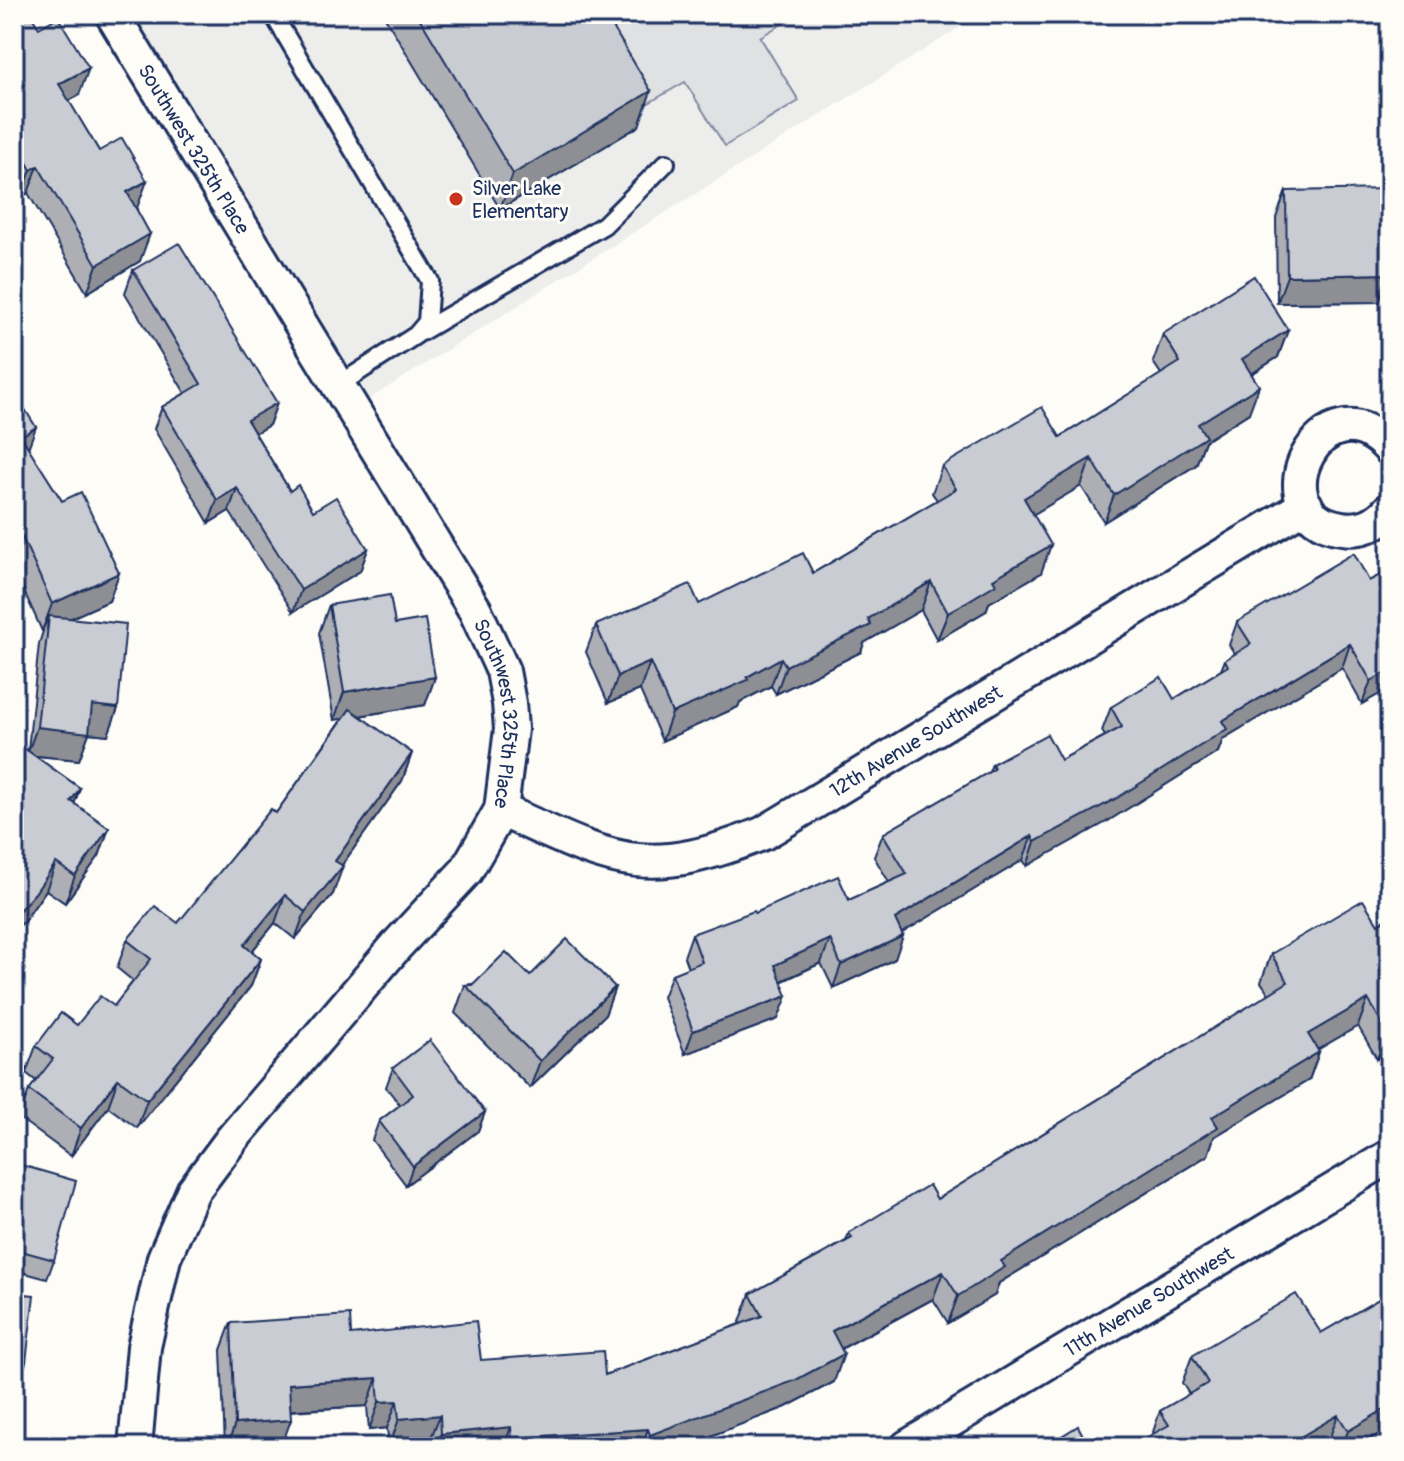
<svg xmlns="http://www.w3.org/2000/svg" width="1404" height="1461" viewBox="0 0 1404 1461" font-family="Pangolin,sans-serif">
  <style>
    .built { fill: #edeeec }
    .green { fill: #e0e1e3; stroke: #7e88a0; stroke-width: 2 }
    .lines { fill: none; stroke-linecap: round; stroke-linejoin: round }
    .lane-casing { stroke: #1b2f5e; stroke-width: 22 }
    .street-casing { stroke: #1b2f5e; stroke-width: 38 }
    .lane { stroke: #fdfcf7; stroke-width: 16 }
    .street { stroke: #fdfcf7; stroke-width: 32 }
    .wall { fill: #adafb5; stroke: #1b2f5e; stroke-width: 2 }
    .shaded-wall { fill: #8d8f94; stroke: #1b2f5e; stroke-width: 2 }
    .building { fill: #c9ccd3; stroke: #1b2f5e; stroke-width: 2 }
    .poi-dot { fill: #c8321e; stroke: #fdfcf7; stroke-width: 3 }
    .labels { text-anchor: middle; stroke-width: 6; stroke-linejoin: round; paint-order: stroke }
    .street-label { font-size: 20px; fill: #1b2f5e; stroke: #fdfcf7 }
    .poi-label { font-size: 20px; fill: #1b2f5e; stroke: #fdfcf7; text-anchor: start }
  </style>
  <rect width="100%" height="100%" fill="#fdfcf7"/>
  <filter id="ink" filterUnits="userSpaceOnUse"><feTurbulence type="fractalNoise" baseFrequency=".0125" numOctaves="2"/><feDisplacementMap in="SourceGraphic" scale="16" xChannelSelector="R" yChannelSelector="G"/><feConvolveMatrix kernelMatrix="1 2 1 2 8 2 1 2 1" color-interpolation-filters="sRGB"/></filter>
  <g filter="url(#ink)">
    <polygon class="built" points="112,14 981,14 355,408"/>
    <polygon class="green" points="593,14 790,14 792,18 760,37 799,101 725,146 685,82 647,104"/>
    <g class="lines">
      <defs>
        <g id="lane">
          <polyline points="273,14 430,281 427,322 416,335 340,384"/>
          <polyline points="421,332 604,225 666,163"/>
        </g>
        <g id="street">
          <path id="s1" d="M112 14 475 610 503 671 509 703 511 729 501 810 466 871 398 944 232 1139 193 1191 164 1258 144 1347 135 1447"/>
          <path d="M1390 449C1323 373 1253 516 1342 528 1362 531 1377 524 1390 509"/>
          <path id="s2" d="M501 810C614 861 643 882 764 833L1306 505"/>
          <path id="s3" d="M907 1447 1390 1156"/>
        </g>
      </defs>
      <use href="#lane" class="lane-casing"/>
      <use href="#street" class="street-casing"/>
      <use href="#lane" class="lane"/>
      <use href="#street" class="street"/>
    </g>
    <g class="wall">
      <polygon points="14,14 79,95 69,101 99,151 137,208 140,261 87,293 28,193 21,197 14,184"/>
      <polygon points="383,14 605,14 639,126 500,209"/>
      <polygon points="1286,191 1389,274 1379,302 1277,303 1276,218"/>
      <polygon points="133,270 277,403 269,425 255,433 290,491 313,511 368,549 360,571 293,612 229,511 209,523 154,429 162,407 185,393 125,293"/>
      <polygon points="1288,330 1278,357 1252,374 1249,413 1205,441 1196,465 1104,522 1081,486 1033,514 1041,573 989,603 986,611 937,640 921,610 864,643 861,652 776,694 771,686 740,702 738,707 662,741 640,690 608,703 586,652 596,625 699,604 813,573 937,500 932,493 942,466 1060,437 1161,374 1153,362 1163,334"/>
      <polygon points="14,392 28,448 62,501 119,573 109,601 70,618 118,708 108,735 89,733 79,760 35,756 80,788 74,804 109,828 99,856 65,903 46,890 25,920 28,750 39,644 43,631 42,631 14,569"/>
      <polygon points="1390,570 1390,688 1362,704 1342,668 1223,739 1218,752 1108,821 1027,866 1023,860 902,933 895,959 833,988 821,963 781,982 778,1019 685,1054 663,997 672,974 688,968 684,957 692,934 755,913 849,900 889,882 874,857 883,834 989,772 992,764 1061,760 1105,736 1102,731 1111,707 1174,699 1221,670 1225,660 1235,654 1229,645 1237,622 1369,581"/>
      <polygon points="329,605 395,624 435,677 425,705 359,716 412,753 402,781 342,865 333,894 295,939 275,923 252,951 261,959 251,986 137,1128 108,1107 71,1156 19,1118 29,1090 36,1081 26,1073 36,1046 114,1006 133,981 117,968 127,940 178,923 276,813 343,718 334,720 319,633"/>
      <polygon points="1390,916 1390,1052 1377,1059 1358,1026 1317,1050 1319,1052 1309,1080 1214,1137 1208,1155 999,1283 995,1295 948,1323 933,1299 841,1349 834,1382 786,1407 682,1447 430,1447 429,1443 389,1447 387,1428 369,1430 367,1406 290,1411 281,1447 225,1447 221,1350 231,1323 351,1335 481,1360 605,1375 741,1324 740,1322 750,1294 846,1241 849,1233 937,1199 1269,994 1261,982 1271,954 1378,924"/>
      <polygon points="530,976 615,987 605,1015 530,1088 455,1013 465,985"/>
      <polygon points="393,1068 485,1112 478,1131 406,1185 372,1140 379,1121 400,1105 386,1087"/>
      <polygon points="14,1163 54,1260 47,1279 14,1270"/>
      <polygon points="1390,1287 1389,1428 1356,1447 1331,1447 1328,1442 1319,1447 1130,1447 1152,1435 1160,1411 1189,1394 1182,1383 1192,1356 1321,1333 1384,1296 1387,1289"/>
    </g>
    <g class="shaded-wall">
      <polygon points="89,68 79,95 49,112 59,84"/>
      <polygon points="651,91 639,126 500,209 513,174"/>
      <polygon points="38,166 28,193 21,197 31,170"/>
      <polygon points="147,181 137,208 117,220 127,192"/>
      <polygon points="150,234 140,261 87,293 97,265"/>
      <polygon points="1389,274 1379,302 1277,303 1287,276"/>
      <polygon points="1288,330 1278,357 1232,386 1242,359"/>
      <polygon points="1259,386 1249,413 1205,441 1196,465 1104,522 1114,495 1198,424"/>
      <polygon points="277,403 269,425 239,442 247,420"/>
      <polygon points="36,427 26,454 21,436"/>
      <polygon points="1091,458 1081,486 1014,526 1024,498"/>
      <polygon points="237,488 229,511 209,523 217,500"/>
      <polygon points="1051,545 1041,573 989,603 986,611 937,640 948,613 993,579"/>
      <polygon points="368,549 360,571 293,612 301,590"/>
      <polygon points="119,573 109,601 47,629 49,616 42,631 52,604"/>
      <polygon points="931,582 921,610 864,643 861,652 776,694 786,666"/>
      <polygon points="1350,644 1342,668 1223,739 1218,752 1108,821 1027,866 1035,842 1222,721"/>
      <polygon points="781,658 771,686 740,702 738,707 662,741 672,713 747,677"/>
      <polygon points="650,662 640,690 608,703 618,676"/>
      <polygon points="1390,670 1390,688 1362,704 1371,681"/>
      <polygon points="435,677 425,705 334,720 344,692"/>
      <polygon points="92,705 118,708 108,735 89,733 79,760 27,755 37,727"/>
      <polygon points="412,753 402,781 329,883 343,866 333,894 295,939 305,912 335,861"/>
      <polygon points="80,788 70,815 71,801"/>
      <polygon points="109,828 99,856 65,903 75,876"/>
      <polygon points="1032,836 1023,860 887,942 895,919"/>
      <polygon points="56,863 46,890 25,920 14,932 14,916"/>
      <polygon points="285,895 275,923 234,973 244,945"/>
      <polygon points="903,936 895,959 833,988 841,965"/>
      <polygon points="830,939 821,963 766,988 775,965"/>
      <polygon points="261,959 251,986 137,1128 147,1100"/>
      <polygon points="615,987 605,1015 530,1088 540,1061"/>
      <polygon points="787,996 778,1019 685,1054 693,1031"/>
      <polygon points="1368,999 1358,1026 1298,1061 1308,1034"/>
      <polygon points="1390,1030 1390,1052 1377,1059 1387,1032"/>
      <polygon points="1319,1052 1309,1080 1214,1137 1208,1155 999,1283 995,1295 948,1323 958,1296 1001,1261 1212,1117"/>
      <polygon points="118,1079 108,1107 71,1156 81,1128"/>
      <polygon points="485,1112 478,1131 406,1185 413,1166"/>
      <polygon points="943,1272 933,1299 822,1359 832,1331"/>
      <polygon points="844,1354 834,1382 786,1407 682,1447 646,1447 650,1435"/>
      <polygon points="14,1361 26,1362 16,1390 14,1389"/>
      <polygon points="1390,1371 1390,1392 1383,1376"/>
      <polygon points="377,1378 367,1406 279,1411 289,1384"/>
      <polygon points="397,1401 387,1428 369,1430 379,1402"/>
      <polygon points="1390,1406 1389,1428 1356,1447 1342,1447 1348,1431"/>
      <polygon points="440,1415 429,1443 389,1447 399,1419"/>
      <polygon points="1338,1415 1328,1442 1319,1447 1283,1447"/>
      <polygon points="291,1420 281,1447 227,1447 235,1424"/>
      <polygon points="511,1427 504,1447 437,1447 441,1434"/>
      <polygon points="648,1429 641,1447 509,1447 512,1438"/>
    </g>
    <g class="building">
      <polygon points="14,14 30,14 39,28 58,17 89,68 59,84 99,151 122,138 147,181 127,192 150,234 97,265 38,166 31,170 14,139"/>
      <polygon points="417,14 605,14 651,91 513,174"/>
      <polygon points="1388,189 1389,274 1287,276 1286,191"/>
      <polygon points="179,243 277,403 247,420 290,491 298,485 313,511 336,497 368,549 301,590 237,488 217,500 162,407 201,384 133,270"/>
      <polygon points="1254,276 1288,330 1242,359 1259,386 1198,424 1206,437 1114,495 1091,458 1024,498 1051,545 993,579 996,584 948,613 931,582 868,619 871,625 786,666 781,658 747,677 748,680 672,713 650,662 618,676 596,625 690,584 699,604 803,553 813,573 956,489 942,466 1042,407 1060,437 1180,362 1163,334"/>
      <polygon points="14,392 36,427 21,436 62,501 81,492 119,573 52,604 14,519"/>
      <polygon points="1354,553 1369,581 1390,570 1390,670 1371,681 1350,644 1222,721 1227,729 1117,798 1035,842 1032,836 895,919 903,936 841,965 830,939 775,965 787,996 693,1031 672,974 702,962 692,934 754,911 755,913 838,876 849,900 907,874 883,834 994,769 992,764 1047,734 1061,760 1122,727 1111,707 1161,677 1174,699 1228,666 1225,660 1251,644 1237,622"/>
      <polygon points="390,595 395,624 425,619 435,677 344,692 329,605"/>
      <polygon points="49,616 126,624 118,708 92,705 89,733 37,727"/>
      <polygon points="350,709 412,753 335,861 343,866 305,912 285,895 244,945 261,959 147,1100 118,1079 81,1128 29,1090 53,1059 36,1046 61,1013 77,1025 100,996 114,1006 151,959 127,940 155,906 178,923 271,809 276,813"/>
      <polygon points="14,741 80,788 71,801 109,828 75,876 56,863 35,893 14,916"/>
      <polygon points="1363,900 1378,924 1390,916 1390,1030 1387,1032 1368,999 1308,1034 1319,1052 1212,1117 1218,1127 1001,1261 1005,1267 958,1296 943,1272 832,1331 844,1354 796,1380 650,1435 648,1429 512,1438 511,1427 441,1434 440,1415 399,1419 397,1401 379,1402 377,1378 289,1384 291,1420 235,1424 231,1323 350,1315 351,1335 476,1321 481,1360 603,1351 605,1375 762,1316 750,1294 852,1238 849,1233 929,1185 937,1199 1288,982 1271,954"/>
      <polygon points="567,939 615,987 540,1061 465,985 472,985 506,952 530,976"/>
      <polygon points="430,1040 485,1112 413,1166 379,1121 413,1095 393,1068"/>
      <polygon points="14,1163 76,1181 54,1260 14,1249"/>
      <polygon points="1390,1287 1390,1371 1383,1376 1390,1387 1390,1406 1348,1431 1338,1415 1283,1447 1130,1447 1169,1425 1160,1411 1208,1383 1192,1356 1296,1294 1321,1333 1389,1293 1387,1289"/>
      <polygon points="14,1293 34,1295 26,1362 14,1361"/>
      <polygon points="1078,1426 1089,1447 1044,1447"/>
    </g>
  </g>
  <circle class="poi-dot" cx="456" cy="199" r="8"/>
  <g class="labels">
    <g class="street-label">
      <text dy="7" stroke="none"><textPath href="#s1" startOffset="158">Southwest 325th Place</textPath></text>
      <text dy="7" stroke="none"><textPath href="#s1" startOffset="806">Southwest 325th Place</textPath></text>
      <text dy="7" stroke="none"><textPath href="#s2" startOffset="454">12th Avenue Southwest</textPath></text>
      <text dy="7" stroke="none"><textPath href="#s3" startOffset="282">11th Avenue Southwest</textPath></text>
    </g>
    <g class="poi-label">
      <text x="472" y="195">Silver Lake<tspan x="472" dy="23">Elementary</tspan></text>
    </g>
  </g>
  <rect width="1404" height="1461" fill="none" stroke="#fdfcf7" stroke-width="48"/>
  <rect x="24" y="24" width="1356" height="1413" fill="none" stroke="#1b2f5e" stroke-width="3" filter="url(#ink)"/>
</svg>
